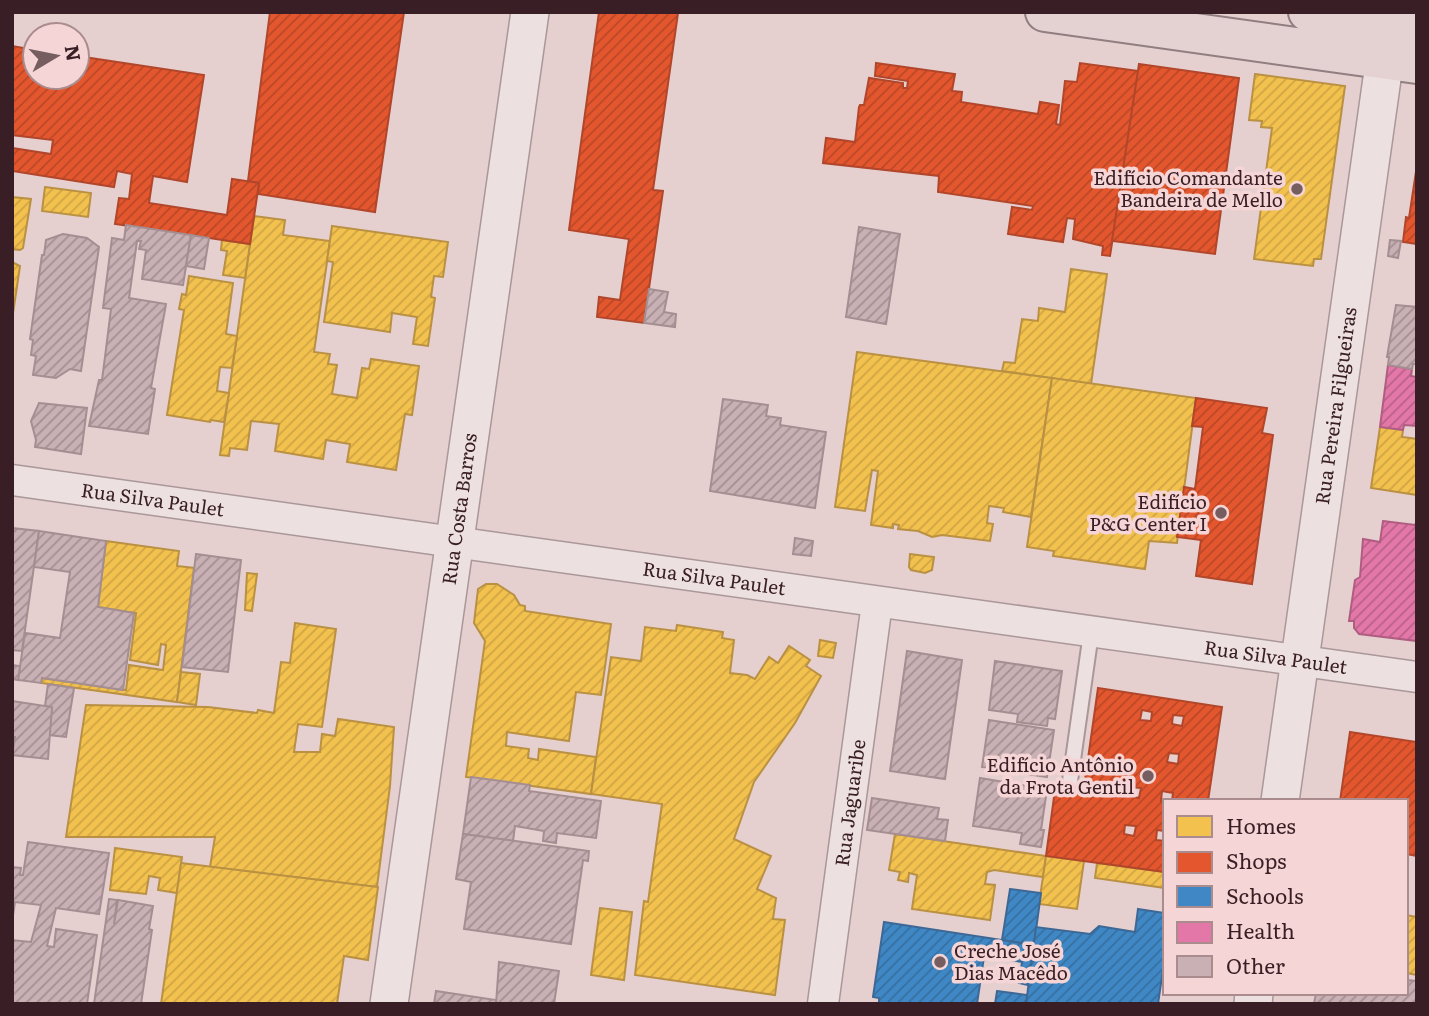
<svg xmlns="http://www.w3.org/2000/svg" width="1429" height="1016" viewBox="0 0 1429 1016" font-family="Literata,serif">
  <style>
    .homes { fill: url(#homes-hatch); stroke: #ba9042; stroke-width: 2 }
    .shops { fill: url(#shops-hatch); stroke: #b1462b; stroke-width: 2; fill-rule: evenodd }
    .schools { fill: url(#schools-hatch); stroke: #3d6895; stroke-width: 2 }
    .health { fill: url(#health-hatch); stroke: #b05d81; stroke-width: 2 }
    .building { fill: url(#building-hatch); stroke: #a58e92; stroke-width: 2 }
    .lines { fill: none; stroke-linecap: round; stroke-linejoin: round }
    .service-casing { stroke: #aa9799; stroke-width: 18 }
    .minor-casing { stroke: #aa9799; stroke-width: 33 }
    .tertiary-casing { stroke: #aa9799; stroke-width: 40 }
    .primary-casing { stroke: #907e80; stroke-width: 42 }
    .service { stroke: #ede0e0; stroke-width: 14 }
    .minor { stroke: #ede0e0; stroke-width: 30 }
    .tertiary { stroke: #ede0e0; stroke-width: 37 }
    .primary { stroke: #e4d2d2; stroke-width: 38 }
    .poi-dot { fill: #755d60; stroke: #f5d5d5; stroke-width: 2.5 }
    .labels { text-anchor: middle; stroke-width: 7; stroke-linejoin: round; paint-order: stroke }
    .poi-label { font-size: 19px; fill: #391f25; stroke: #f5d5d5; text-anchor: end }
    .street-label { font-size: 19px; fill: #391f25; stroke: #f5d5d5 }
  </style>
  <defs>
    <pattern id="homes-hatch" width="6" height="6" patternUnits="userSpaceOnUse" patternTransform="scale(1.75)"><rect width="6" height="6" fill="#f2c14e"/><path d="M-1 1l2-2M0 6l6-6M5 7l2-2" fill="none" stroke="#d0a544"/></pattern>
    <pattern id="shops-hatch" width="6" height="6" patternUnits="userSpaceOnUse" patternTransform="scale(1.75)"><rect width="6" height="6" fill="#e4572e"/><path d="M-1 1l2-2M0 6l6-6M5 7l2-2" fill="none" stroke="#ba4727"/></pattern>
    <pattern id="schools-hatch" width="6" height="6" patternUnits="userSpaceOnUse" patternTransform="scale(1.75)"><rect width="6" height="6" fill="#3f88c5"/><path d="M-1 1l2-2M0 6l6-6M5 7l2-2" fill="none" stroke="#366fa0"/></pattern>
    <pattern id="health-hatch" width="6" height="6" patternUnits="userSpaceOnUse" patternTransform="scale(1.75)"><rect width="6" height="6" fill="#e377a8"/><path d="M-1 1l2-2M0 6l6-6M5 7l2-2" fill="none" stroke="#b96189"/></pattern>
    <pattern id="building-hatch" width="6" height="6" patternUnits="userSpaceOnUse" patternTransform="scale(1.75)"><rect width="6" height="6" fill="#c8b0b4"/><path d="M-1 1l2-2M0 6l6-6M5 7l2-2" fill="none" stroke="#a38f92"/></pattern>
  </defs>
  <rect width="100%" height="100%" fill="#e5cfcf"/>
  <g class="homes">
    <polygon points="1255,74 1345,86 1321,259 1314,259 1313,266 1254,259 1272,128 1261,127 1262,121 1249,120"/>
    <polygon points="45,187 91,193 88,217 42,211"/>
    <polygon points="12,197 31,199 23,248 20,250 12,249"/>
    <polygon points="254,216 285,220 283,235 330,241 314,352 330,354 328,364 337,365 332,394 357,398 362,368 369,369 371,359 419,366 412,415 405,414 396,470 347,462 350,444 326,440 323,459 275,451 279,424 251,421 247,450 230,448 229,456 220,455"/>
    <polygon points="332,226 448,242 443,277 434,276 431,297 435,298 428,346 413,344 417,317 392,313 390,332 324,322 333,262 327,261"/>
    <polygon points="222,240 250,244 245,278 223,275 227,251 221,250"/>
    <polygon points="12,262 20,266 12,320"/>
    <polygon points="1071,269 1107,274 1091,384 1002,371 1004,362 1015,363 1022,319 1038,321 1039,308 1065,312"/>
    <polygon points="189,276 233,283 226,334 237,336 232,368 220,367 217,391 229,393 224,422 211,420 210,422 167,415 184,310 179,309 182,294 186,295"/>
    <polygon points="857,352 1052,378 1031,517 1003,512 1004,508 989,506 987,523 993,524 990,541 942,535 932,537 918,531 898,529 899,525 893,524 893,528 871,525 878,471 872,470 865,511 835,507"/>
    <polygon points="1052,378 1196,398 1177,543 1149,541 1145,569 1053,556 1054,551 1027,547"/>
    <polygon points="1380,427 1403,430 1402,437 1417,439 1417,495 1371,488"/>
    <polygon points="106,541 179,551 177,566 194,568 177,702 41,683 42,678 126,690 129,665 163,670 166,645 161,644 158,665 130,660 136,613 98,607"/>
    <polygon points="910,554 934,557 932,570 925,573 911,570 909,567"/>
    <polygon points="247,573 257,574 252,611 245,610"/>
    <polygon points="486,584 497,584 514,595 520,605 525,606 525,611 611,624 601,695 576,692 569,741 507,732 506,746 529,749 528,758 538,760 539,749 596,757 591,794 466,777 485,641 474,623 478,589"/>
    <polygon points="295,623 336,629 322,727 298,724 294,752 320,752 322,734 335,736 338,719 394,727 390,786 377,887 210,867 215,837 66,837 86,705 208,707 257,713 258,710 274,713 281,662 290,663"/>
    <polygon points="677,625 723,632 722,638 734,640 730,673 747,675 755,679 769,657 778,663 789,646 810,660 806,666 821,676 795,723 754,782 734,839 771,856 757,889 776,898 773,919 785,920 775,995 635,975 644,901 648,902 662,804 591,794 611,657 641,661 645,627 676,631"/>
    <polygon points="820,640 836,643 833,658 818,656"/>
    <polygon points="181,672 200,674 196,705 177,702"/>
    <polygon points="895,834 1046,856 1043,877 994,870 987,872 985,884 995,885 990,920 912,909 917,875 909,873 908,882 898,880 900,872 889,870"/>
    <polygon points="115,848 182,857 177,893 158,890 160,878 149,876 146,894 110,890"/>
    <polygon points="1046,856 1084,861 1077,909 1039,904"/>
    <polygon points="181,863 378,887 368,960 344,956 337,1004 161,1004"/>
    <polygon points="1097,863 1165,872 1165,888 1095,878"/>
    <polygon points="600,908 632,912 624,980 591,975"/>
    <polygon points="1406,915 1417,917 1417,975 1406,973"/>
  </g>
  <g class="shops">
    <polygon points="270,12 404,12 375,212 258,194 259,183 248,181"/>
    <polygon points="599,12 678,13 653,190 663,191 644,323 597,317 599,297 620,300 629,239 569,230"/>
    <polygon points="12,46 35,50 35,77 77,77 77,56 204,75 187,182 153,176 149,203 227,215 232,179 259,183 250,244 115,224 119,198 129,199 132,174 117,171 114,187 12,171 12,148 51,154 53,140 12,135"/>
    <polygon points="876,63 955,74 952,91 962,92 961,102 1038,114 1040,102 1059,105 1056,124 1060,125 1065,81 1077,82 1080,63 1139,71 1110,256 1102,255 1103,246 1073,239 1075,219 1067,218 1063,242 1008,234 1012,207 1032,210 1033,206 938,192 939,176 823,163 826,138 855,142 859,107 860,105 864,105 869,78 903,83 903,88 907,88 908,81 875,76"/>
    <polygon points="1139,64 1239,78 1215,254 1112,241"/>
    <polygon points="1417,165 1417,244 1403,242 1406,217 1409,218"/>
    <polygon points="1196,398 1267,408 1262,433 1273,435 1252,584 1196,576 1201,540 1177,537 1184,487 1195,489 1203,427 1192,426"/>
    <path d="M1098 688 1222 707 1208 801H1172L1173 793 1162 791 1161 801H1165V831L1157 830 1156 840 1165 841V872L1046 856 1055 790 1083 794ZM1142 710 1152 712 1151 721 1140 720ZM1173 715 1184 716 1182 726 1172 724ZM1169 753 1179 754 1178 764 1167 762ZM1130 787 1141 788 1139 798 1129 796ZM1125 825 1136 826 1134 836 1124 834Z"/>
    <polygon points="1350,732 1417,742 1417,856 1406,854 1406,801 1340,801"/>
  </g>
  <g class="schools">
    <polygon points="1010,889 1041,893 1034,945 1002,940"/>
    <polygon points="1138,909 1165,913 1165,956 1158,1004 1026,1004 1036,927 1090,934 1099,926 1135,932"/>
    <polygon points="884,922 1034,945 1028,985 1019,983 1022,962 995,957 996,952 985,950 977,1004 879,1004 879,998 873,997"/>
    <polygon points="997,991 1027,995 1026,1004 995,1004"/>
  </g>
  <g class="health">
    <polygon points="1388,365 1412,369 1411,376 1417,377 1417,426 1404,425 1403,430 1380,427"/>
    <polygon points="1383,521 1415,525 1417,521 1417,641 1359,634 1354,628 1354,621 1349,621 1355,580 1360,577 1363,539 1380,542"/>
  </g>
  <g class="building">
    <polygon points="126,225 191,235 183,285 142,279 146,250 139,249 141,241 137,241 129,298 166,304 151,388 155,389 148,434 89,426 99,380 102,380 105,357 111,309 103,308 112,238 124,240"/>
    <polygon points="859,227 900,234 886,324 846,317"/>
    <polygon points="63,234 87,238 99,247 81,371 70,369 56,378 33,375 36,356 31,355 33,340 30,339 42,255 44,255 46,240"/>
    <polygon points="191,235 209,238 204,269 186,266"/>
    <polygon points="1390,240 1401,241 1398,258 1388,256"/>
    <polygon points="649,289 668,292 664,312 676,314 675,327 644,323"/>
    <polygon points="1396,305 1417,307 1417,364 1413,364 1412,369 1388,365 1389,357 1387,357"/>
    <polygon points="723,399 768,405 766,416 781,418 780,425 826,432 815,508 710,491"/>
    <polygon points="39,403 87,408 81,454 35,447 36,440 31,421"/>
    <polygon points="12,528 39,531 22,651 12,650"/>
    <polygon points="39,531 106,541 98,607 134,613 123,690 42,678 41,683 18,680 25,633 60,638 70,572 34,567"/>
    <polygon points="795,538 813,541 811,556 793,554"/>
    <polygon points="196,554 241,560 228,672 182,667"/>
    <polygon points="907,651 962,660 945,779 890,771"/>
    <polygon points="995,661 1062,671 1055,719 1048,718 1047,726 1017,722 1018,714 989,710"/>
    <polygon points="12,665 20,666 18,680 12,679"/>
    <polygon points="48,684 74,688 66,737 49,735 52,707 45,706"/>
    <polygon points="12,701 52,707 48,759 12,755 15,737 12,737"/>
    <polygon points="989,720 1054,730 1047,777 982,767"/>
    <polygon points="471,777 530,785 529,791 601,801 596,838 557,833 556,843 543,841 544,831 515,826 513,841 463,834"/>
    <polygon points="980,778 1047,789 1041,830 1044,830 1041,847 1020,844 1022,833 973,826"/>
    <polygon points="872,798 939,808 937,819 948,820 945,841 867,830"/>
    <polygon points="463,834 589,851 588,861 583,860 571,944 464,929 471,882 456,879"/>
    <polygon points="28,842 109,853 99,914 56,908 47,946 54,947 56,929 97,935 87,1004 12,1004 12,940 31,942 41,905 15,902 12,922 12,867 21,868 20,875 23,875"/>
    <polygon points="109,899 117,900 114,924 118,900 153,906 149,929 152,930 141,1004 94,1004"/>
    <polygon points="499,962 559,971 554,1004 496,1004"/>
    <polygon points="1406,980 1417,981 1417,1004 1314,1004 1316,993 1406,993"/>
    <polygon points="436,991 496,1000 496,1004 434,1004"/>
  </g>
  <g class="lines">
    <defs>
      <polyline id="service" points="1070,781 1091,633"/>
      <g id="minor">
        <path id="s1" d="M12 480 1417 677"/>
        <path id="s2" d="M823 1004 877 603"/>
      </g>
      <g id="tertiary">
        <path id="s3" d="M1280 801 1389 29"/>
        <path id="s4" d="M389 1004 530 12"/>
        <polyline points="1253,1004 1254,993"/>
      </g>
      <g id="primary">
        <polyline points="1045,12 1417,64"/>
        <polyline points="1308,12 1417,28"/>
      </g>
    </defs>
    <use href="#service" class="service-casing"/>
    <use href="#minor" class="minor-casing"/>
    <use href="#tertiary" class="tertiary-casing"/>
    <use href="#primary" class="primary-casing"/>
    <use href="#service" class="service"/>
    <use href="#minor" class="minor"/>
    <use href="#tertiary" class="tertiary"/>
    <use href="#primary" class="primary"/>
  </g>
  <g class="poi-dot">
    <circle cx="1297" cy="189" r="7"/>
    <circle cx="1221" cy="513" r="7"/>
    <circle cx="1148" cy="776" r="7"/>
    <circle cx="940" cy="962" r="7"/>
  </g>
  <g class="labels">
    <g class="poi-label">
      <text x="1283" y="185">Edifício Comandante<tspan x="1283" dy="22">Bandeira de Mello</tspan></text>
      <text x="1207" y="509">Edifício<tspan x="1207" dy="22">P&amp;G Center I</tspan></text>
      <text x="1134" y="772">Edifício Antônio<tspan x="1134" dy="22">da Frota Gentil</tspan></text>
      <text x="954" y="958" text-anchor="start">Creche José<tspan x="954" dy="22">Dias Macêdo</tspan></text>
    </g>
    <g class="street-label">
      <text dy="7" stroke="none"><textPath href="#s3" startOffset="399">Rua Pereira Filgueiras</textPath></text>
      <text dy="7" stroke="none"><textPath href="#s1" startOffset="142">Rua Silva Paulet</textPath></text>
      <text dy="7" stroke="none"><textPath href="#s4" startOffset="500">Rua Costa Barros</textPath></text>
      <text dy="7" stroke="none"><textPath href="#s1" startOffset="709">Rua Silva Paulet</textPath></text>
      <text dy="7" stroke="none"><textPath href="#s1" startOffset="1276">Rua Silva Paulet</textPath></text>
      <text dy="7" stroke="none"><textPath href="#s2" startOffset="203">Rua Jaguaribe</textPath></text>
    </g>
  </g>
  <rect width="1429" height="1016" fill="none" stroke="#391f25" stroke-width="28"/>
  <rect x="1163" y="799" width="245" height="196" fill="#f5d5d5" stroke="#aa8c8f" stroke-width="2"/>
  <rect x="1177" y="816" width="35" height="21" fill="#f2c14e" stroke="#aa8c8f" stroke-width="2"/>
  <text x="1226" y="834" font-size="21" fill="#391f25">Homes</text>
  <rect x="1177" y="852" width="35" height="21" fill="#e4572e" stroke="#aa8c8f" stroke-width="2"/>
  <text x="1226" y="869" font-size="21" fill="#391f25">Shops</text>
  <rect x="1177" y="886" width="35" height="21" fill="#3f88c5" stroke="#aa8c8f" stroke-width="2"/>
  <text x="1226" y="904" font-size="21" fill="#391f25">Schools</text>
  <rect x="1177" y="922" width="35" height="21" fill="#e377a8" stroke="#aa8c8f" stroke-width="2"/>
  <text x="1226" y="939" font-size="21" fill="#391f25">Health</text>
  <rect x="1177" y="956" width="35" height="21" fill="#c8b0b4" stroke="#aa8c8f" stroke-width="2"/>
  <text x="1226" y="974" font-size="21" fill="#391f25">Other</text>
  <g transform="translate(56 56) rotate(80)"><circle r="33" fill="#f5d5d5" stroke="#aa8c8f" stroke-width="2"/>
  <path d="M0-5L12 26L0 18L-12 26Z" fill="#755d60"/>
  <text y="-10" font-size="19" font-weight="bold" text-anchor="middle" fill="#391f25">N</text>
  </g>
</svg>
